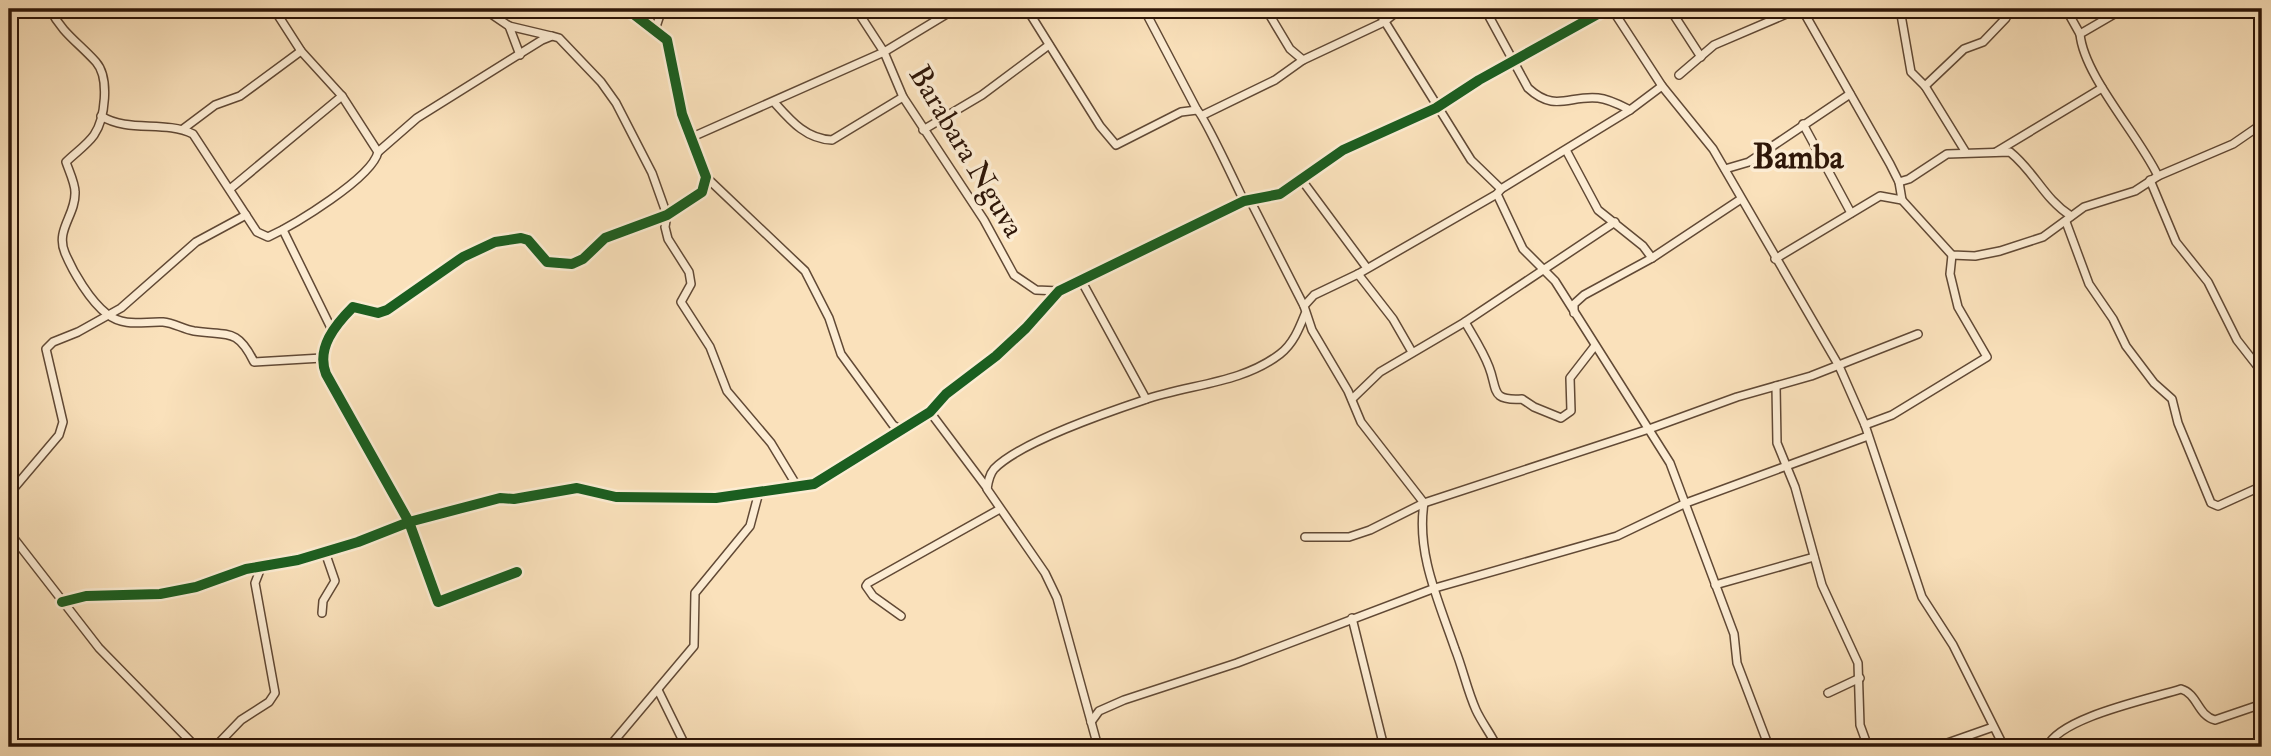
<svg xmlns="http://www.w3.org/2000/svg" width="2271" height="756" viewBox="0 0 2271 756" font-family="'IM FELL Double Pica',serif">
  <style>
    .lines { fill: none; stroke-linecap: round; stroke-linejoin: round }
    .street-casing { stroke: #614935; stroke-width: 10 }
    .street { stroke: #fcecd3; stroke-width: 7 }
    .cycleway-casing { stroke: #fcecd3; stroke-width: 15 }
    .cycleway { stroke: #1b5e20; stroke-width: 10 }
    .labels { text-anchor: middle; stroke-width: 7; stroke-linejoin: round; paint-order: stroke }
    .street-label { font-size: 30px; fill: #2e1608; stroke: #fcecd3 }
    .quarter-label { font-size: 33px; font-weight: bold; fill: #2e1608; stroke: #fcecd3 }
  </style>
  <rect width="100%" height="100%" fill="#fae1bb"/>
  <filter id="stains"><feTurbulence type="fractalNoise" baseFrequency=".00286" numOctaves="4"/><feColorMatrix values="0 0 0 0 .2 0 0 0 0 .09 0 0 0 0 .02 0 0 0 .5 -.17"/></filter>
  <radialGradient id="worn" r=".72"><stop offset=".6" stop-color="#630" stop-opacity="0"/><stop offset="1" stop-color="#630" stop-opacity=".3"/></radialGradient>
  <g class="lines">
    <defs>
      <g id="street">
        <path d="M50 9C62 33 79 43 96 62 110 78 105 119 94 135 87 145 75 153 66 162 69 171 75 183 75 192 76 215 55 230 65 253 73 272 90 301 107 314 125 328 144 321 163 322 174 323 183 329 194 331 227 336 237 327 254 362L322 358"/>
        <polyline points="484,9 509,26 520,55"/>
        <polyline points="856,9 884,52 903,97 984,220 1014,275 1036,290 1059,291"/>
        <polyline points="1027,9 1100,126 1116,145 1181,112 1197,110"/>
        <path d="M1144 9 1197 110C1204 115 1237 187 1244 201"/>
        <polyline points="1266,9 1290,49 1303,60 1384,22 1400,9"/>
        <polyline points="1377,9 1471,160 1501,189 1630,110 1662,86"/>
        <path d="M1485 9 1528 88C1555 113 1569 95 1598 98 1609 99 1620 105 1630 110"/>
        <polyline points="1612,9 1662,86 1713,149 1839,366 1865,425 1922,597 1953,645 2004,747"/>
        <polyline points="1670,9 1701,57"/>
        <polyline points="1802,9 1890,164 1899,182 1902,200"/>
        <polyline points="1900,9 1911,72 1925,86 1965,151"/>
        <polyline points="2066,9 2080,34"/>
        <path d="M2123 9 2080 34C2084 76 2138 134 2158 176"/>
        <polyline points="509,26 551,36"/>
        <polyline points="655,30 662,9"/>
        <polyline points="1679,75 1714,45 1798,9"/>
        <polyline points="1925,86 1964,49 1983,42 2006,18 2003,9"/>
        <path d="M774 102C791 121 806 139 832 140L903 97"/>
        <polyline points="1203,115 1275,80 1303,60"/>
        <path d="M101 116C129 133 164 120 193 134L257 232 268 237C294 225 372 178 378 152L342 96 301 51 274 9"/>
        <polyline points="1803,124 1851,213"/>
        <polyline points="183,129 215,105 240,96 301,51"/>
        <polyline points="923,130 982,95 1049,45"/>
        <polyline points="690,138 884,52 955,9"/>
        <polyline points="1566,150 1598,210 1643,246 1652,258 1741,199"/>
        <polyline points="378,152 417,118 542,40 552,36 559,38 601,82 616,103 652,173 667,215 665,227 668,239 689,272 691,284 681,302 710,347 727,391 771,443 797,486"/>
        <polyline points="1996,152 2102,88"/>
        <polyline points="1725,169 1749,162 1850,94"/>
        <polyline points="706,177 805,271 829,318 841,354 893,425 899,429"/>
        <polyline points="1301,179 1367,268"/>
        <polyline points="2150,180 2176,242 2208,282 2237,340 2262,372"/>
        <path d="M1899 182 1909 179 1947 154 2010 152C2035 172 2044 199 2071 216"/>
        <polyline points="230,189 342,96"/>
        <polyline points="1497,194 1523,249 1555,281 1670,463 1734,634 1737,663 1769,747"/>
        <polyline points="1251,202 1304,306"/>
        <polyline points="2066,222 2089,284 2113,319 2126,346 2154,383 2172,399 2178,423 2211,503 2218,506 2262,486"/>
        <polyline points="283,230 332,330"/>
        <polyline points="1775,259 1880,196 1902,200 1952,255 1975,256 2000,251 2043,237 2084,207 2135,191 2158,176 2233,144 2262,124"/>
        <polyline points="1358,274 1393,319 1412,352"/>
        <polyline points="1081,280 1146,399"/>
        <polyline points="1574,313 1574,304 1584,295 1652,258"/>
        <path d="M1465 322C1473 336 1483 351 1489 367 1498 390 1490 401 1522 399L1534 407 1561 418 1571 411 1570 378 1594 347"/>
        <polyline points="1776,386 1777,443 1795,487 1822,585 1858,663 1860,725 1868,747"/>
        <polyline points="1352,399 1380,372 1465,322 1615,222"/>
        <polyline points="930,412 987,488"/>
        <polyline points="1865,425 1892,415 1987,357 1958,307 1950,274 1952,255"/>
        <polyline points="9,494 59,435 63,422 46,349 53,342 78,332 121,308 196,242 246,215"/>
        <polyline points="9,532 99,648 196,747"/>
        <polyline points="1305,537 1349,537 1370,530 1424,503 1649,429 1737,397 1811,376 1918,334"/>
        <path d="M517 572 438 602 409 522 326 374C316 348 335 325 353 307L378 313 387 310 463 257 495 242 521 238 528 240 547 262 572 264 583 259 605 238 667 215 702 192 706 177 682 114 667 40 627 9"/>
        <polyline points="1715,585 1814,557"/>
        <polyline points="62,602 86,596 160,594 196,587 246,569 298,560 358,542 409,522 500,498 514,499 577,488 616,497 716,498 814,484 930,412 946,394 996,356 1026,328 1059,291 1244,201 1280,194 1343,150 1436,108 1479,80 1607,9"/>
        <polyline points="322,613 323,601 335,581 325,552"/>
        <polyline points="901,616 873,596 866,586 868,583 1000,509"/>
        <polyline points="1352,618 1384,747"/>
        <polyline points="658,690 686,747"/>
        <polyline points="1828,693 1860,678"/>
        <polyline points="1091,722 1099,711 1124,700 1237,663 1435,588 1617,536 1686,503 1868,436"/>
        <polyline points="215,747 241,720 269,702 275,693 255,583 262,565"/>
        <polyline points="609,747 694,646 695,593 750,526 759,492"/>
        <path d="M1098 747 1057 598 1045 573 987 489C988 482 989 475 994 469 1019 443 1108 412 1144 400 1189 384 1241 384 1280 354 1293 344 1299 329 1305 314"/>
        <path d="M1497 747C1491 734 1482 723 1476 710 1467 690 1463 669 1455 649 1439 602 1416 553 1424 503L1361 422 1348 391 1312 330 1304 306 1314 295 1358 274 1497 194 1501 189"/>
        <polyline points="1936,747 1993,727"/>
        <path d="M2047 747C2060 717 2150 699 2181 689 2198 694 2197 715 2215 720L2262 704"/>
      </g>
    </defs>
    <use href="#street" class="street-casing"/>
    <use href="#street" class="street"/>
    <defs>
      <g id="cycleway">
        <path d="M517 572 438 602 409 522 326 374C316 348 335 325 353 307L378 313 387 310 463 257 495 242 521 238 528 240 547 262 572 264 583 259 605 238 667 215 702 192 706 177 682 114 667 40 627 9"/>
        <polyline points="62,602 86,596 160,594 196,587 246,569 298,560 358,542 409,522 500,498 514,499 577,488 616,497 716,498 814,484 930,412 946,394 996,356 1026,328 1059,291 1244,201 1280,194 1343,150 1436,108 1479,80 1607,9"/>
      </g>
    </defs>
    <use href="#cycleway" class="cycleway-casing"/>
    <use href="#cycleway" class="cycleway"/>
  </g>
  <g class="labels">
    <g class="street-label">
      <text transform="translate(967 151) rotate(59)" y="10">Barabara Nguva</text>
    </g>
    <g class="quarter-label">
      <text x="1798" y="168">Bamba</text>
    </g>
  </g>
  <rect width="2271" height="756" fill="none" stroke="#fae1bb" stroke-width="35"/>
  <rect x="10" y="10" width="2250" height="735" fill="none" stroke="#2e1608" stroke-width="3.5"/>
  <rect x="18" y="18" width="2236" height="721" fill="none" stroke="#2e1608" stroke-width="2"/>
  <rect width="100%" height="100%" filter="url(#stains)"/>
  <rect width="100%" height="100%" fill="url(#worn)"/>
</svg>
